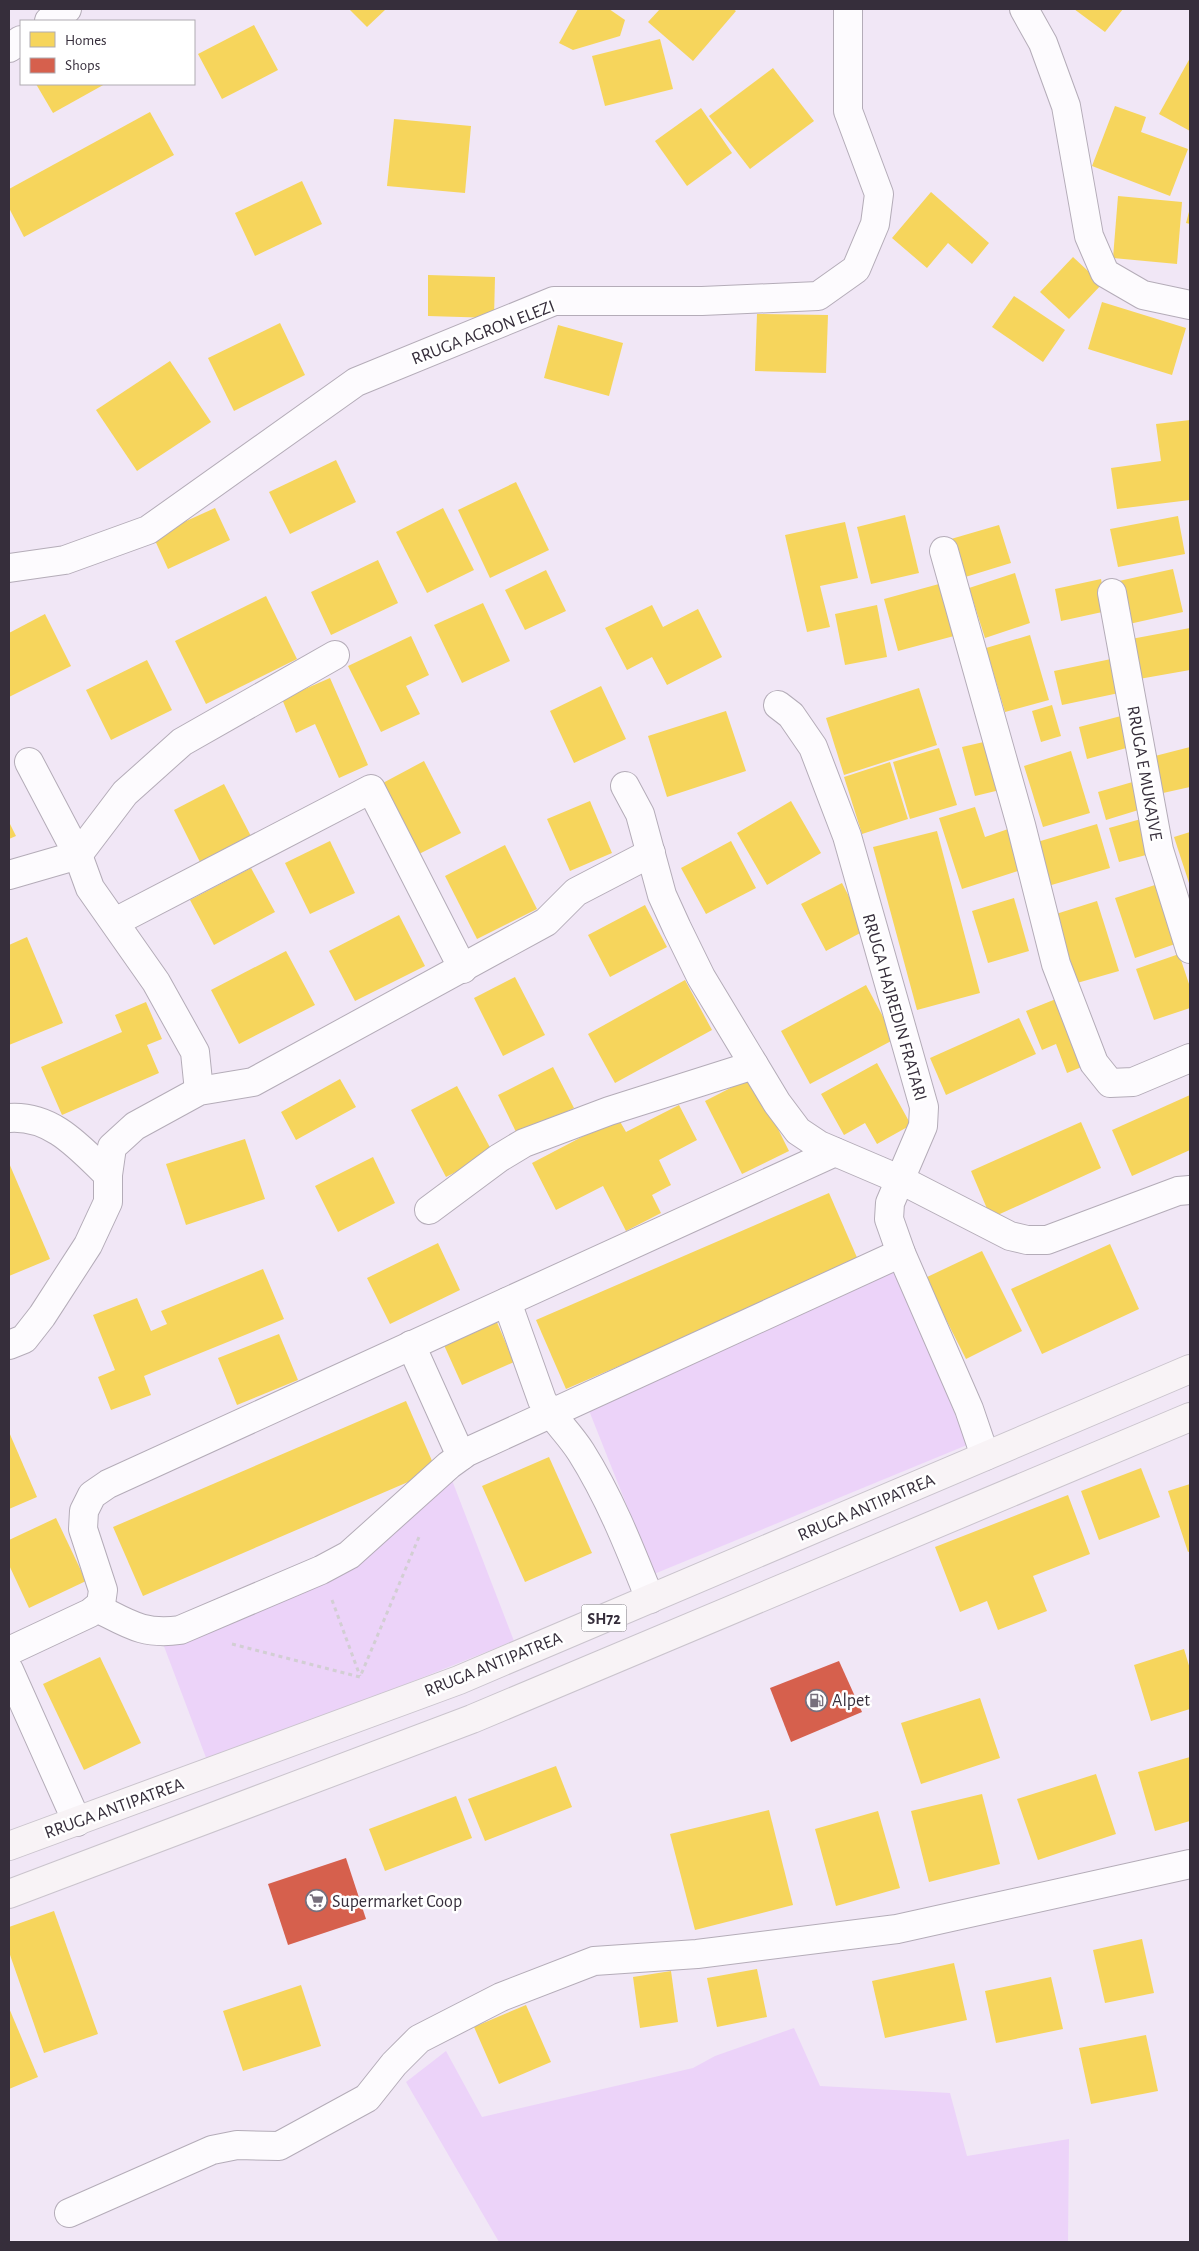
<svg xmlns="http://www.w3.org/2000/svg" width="1199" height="2251" viewBox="0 0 1199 2251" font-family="'Alegreya Sans',sans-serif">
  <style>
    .green { fill: #ecd3f9 }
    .homes { fill: #f6d55c }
    .shops { fill: #d6604d }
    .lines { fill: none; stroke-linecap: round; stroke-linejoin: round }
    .minor-casing { stroke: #b4acb8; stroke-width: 30 }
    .major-casing { stroke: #cac4cd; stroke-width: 30 }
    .path { stroke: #d2ced3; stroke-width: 3; stroke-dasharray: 4 4; stroke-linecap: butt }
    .minor { stroke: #fdfbfe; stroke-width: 28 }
    .major { stroke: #f8f3f6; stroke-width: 28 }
    .labels { text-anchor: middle; stroke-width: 5; stroke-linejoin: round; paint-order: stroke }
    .shield { fill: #fff; stroke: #726d76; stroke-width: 1 }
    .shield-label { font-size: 16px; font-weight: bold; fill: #362e3b }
    .street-label { font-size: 18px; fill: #362e3b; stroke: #fff }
    .poi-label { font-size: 18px; fill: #362e3b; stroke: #fff; text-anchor: start }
  </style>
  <rect width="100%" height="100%" fill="#f1e7f6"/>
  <g class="green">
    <polygon points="896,1265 967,1445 654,1574 588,1408"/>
    <polygon points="450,1475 514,1641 208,1763 162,1641 362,1557"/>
    <polygon points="794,2028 820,2086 950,2093 967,2156 1069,2139 1068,2242 499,2242 406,2082 446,2051 482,2117 693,2068 715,2056"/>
  </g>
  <g class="homes">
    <polygon points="349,9 386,9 367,27"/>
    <polygon points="578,9 609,9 625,20 620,36 573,50 559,43"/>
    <polygon points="660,9 733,9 736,11 693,61 648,22"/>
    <polygon points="1074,9 1123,9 1105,32"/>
    <polygon points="254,25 278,70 222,99 198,54"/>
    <polygon points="660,39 673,89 605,106 592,56"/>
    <polygon points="1190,58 1190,131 1159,114"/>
    <polygon points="773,68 814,121 750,169 709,116"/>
    <polygon points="36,84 105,84 53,113"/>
    <polygon points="1115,106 1146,117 1141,132 1188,149 1170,196 1092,166"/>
    <polygon points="701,108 732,153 687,186 655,141"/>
    <polygon points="150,112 174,155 24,237 9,208 9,189"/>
    <polygon points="394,119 471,126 465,193 387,186"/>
    <polygon points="302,181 322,224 255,256 235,213"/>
    <polygon points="931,192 989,243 972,264 948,243 927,268 892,238"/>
    <polygon points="1118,196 1182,202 1177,264 1113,258"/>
    <polygon points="1190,208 1190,224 1186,223"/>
    <polygon points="1073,257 1102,284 1069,319 1040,292"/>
    <polygon points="428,275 495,277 494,318 428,316"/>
    <polygon points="1014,296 1065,330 1043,362 992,327"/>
    <polygon points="1102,302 1186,328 1172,375 1088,349"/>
    <polygon points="757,314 828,315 826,373 755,371"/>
    <polygon points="280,323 305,375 234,411 208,358"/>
    <polygon points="558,325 623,343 609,396 544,378"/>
    <polygon points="170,361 211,422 137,471 96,410"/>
    <polygon points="1190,420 1190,500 1117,509 1111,468 1161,461 1156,424"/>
    <polygon points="336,460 356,502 290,534 269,492"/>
    <polygon points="516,482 549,550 490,578 458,510"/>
    <polygon points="215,508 230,540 168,569 153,536"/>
    <polygon points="443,508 474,570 427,593 396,532"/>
    <polygon points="905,515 919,573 871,584 857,527"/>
    <polygon points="1178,516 1185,554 1118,567 1110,529"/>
    <polygon points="845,522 858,578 820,586 830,627 807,632 785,535"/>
    <polygon points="999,525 1011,563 962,578 951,539"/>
    <polygon points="378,560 398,603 331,635 311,592"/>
    <polygon points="1173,569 1183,612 1129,624 1119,581"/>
    <polygon points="546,570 566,611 525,630 505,590"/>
    <polygon points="1015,573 1030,623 985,638 969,588"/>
    <polygon points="1101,579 1107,611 1061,621 1055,589"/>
    <polygon points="939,584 954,636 898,651 884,599"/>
    <polygon points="266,596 297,659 206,704 175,641"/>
    <polygon points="483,603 510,661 462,683 434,625"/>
    <polygon points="652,605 663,627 698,609 722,657 667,685 652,657 627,670 605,628"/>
    <polygon points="877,605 887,657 845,665 835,614"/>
    <polygon points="45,614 71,666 9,697 9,633"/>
    <polygon points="1190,628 1190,670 1139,679 1131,639"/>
    <polygon points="1030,635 1049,700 1005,712 986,648"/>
    <polygon points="411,636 429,675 406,686 420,714 381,732 348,666"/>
    <polygon points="1111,659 1119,693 1062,705 1054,671"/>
    <polygon points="147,660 172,710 111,740 86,690"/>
    <polygon points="330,678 368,765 339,778 315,724 296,733 282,699"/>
    <polygon points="601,686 626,739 574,763 550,711"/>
    <polygon points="919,688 937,745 844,775 826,718"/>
    <polygon points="1052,705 1061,736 1041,742 1032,711"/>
    <polygon points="726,711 746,771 667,797 648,736"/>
    <polygon points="1121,716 1130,747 1087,759 1079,727"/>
    <polygon points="988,741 1000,790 975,796 962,747"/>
    <polygon points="1190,747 1190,787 1163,793 1155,756"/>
    <polygon points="939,748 957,805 910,819 893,762"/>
    <polygon points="1071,751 1090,813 1043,827 1024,766"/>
    <polygon points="424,761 461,833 417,855 381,784"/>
    <polygon points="890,762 908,819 862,834 844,777"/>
    <polygon points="1136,781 1145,808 1106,820 1098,792"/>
    <polygon points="224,784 254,842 203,868 174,810"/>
    <polygon points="590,801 612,853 570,871 547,819"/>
    <polygon points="791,801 821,853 767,885 737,833"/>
    <polygon points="975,807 985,837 1011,828 1024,869 962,889 939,818"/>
    <polygon points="1141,819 1150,854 1119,862 1109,828"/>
    <polygon points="9,822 16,836 9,839"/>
    <polygon points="1097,824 1110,868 1048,886 1034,843"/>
    <polygon points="937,831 980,993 917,1010 873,847"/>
    <polygon points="1190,832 1190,886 1174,837"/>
    <polygon points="330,841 355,893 310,914 285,863"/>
    <polygon points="731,841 756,888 706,914 681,868"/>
    <polygon points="505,845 537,909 477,939 445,876"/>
    <polygon points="251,868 275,912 214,945 190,900"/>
    <polygon points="842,883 866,930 826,951 801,904"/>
    <polygon points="1158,884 1178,943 1135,958 1115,898"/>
    <polygon points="1014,898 1029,951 988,963 972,911"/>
    <polygon points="1097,901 1119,971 1077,983 1056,914"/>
    <polygon points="645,905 667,947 610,977 588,935"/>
    <polygon points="399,915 425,966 355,1001 329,951"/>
    <polygon points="27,937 63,1023 9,1045 9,945"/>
    <polygon points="286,951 315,1005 239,1044 211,990"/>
    <polygon points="1179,954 1190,987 1190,1008 1154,1020 1136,969"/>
    <polygon points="515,977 545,1035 503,1056 474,998"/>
    <polygon points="685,980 712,1030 615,1083 588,1034"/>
    <polygon points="866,985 895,1039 810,1084 781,1031"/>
    <polygon points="1056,999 1084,1066 1067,1073 1056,1044 1042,1050 1026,1011"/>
    <polygon points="146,1002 162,1039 147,1045 159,1073 62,1115 41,1067 122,1032 115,1015"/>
    <polygon points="1019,1018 1036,1054 946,1095 930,1058"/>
    <polygon points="877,1063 911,1125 877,1144 865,1123 844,1135 821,1094"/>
    <polygon points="553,1067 574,1108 518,1136 498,1095"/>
    <polygon points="752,1077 789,1151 742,1174 705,1101"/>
    <polygon points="340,1079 356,1107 296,1140 281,1112"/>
    <polygon points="457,1086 493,1153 446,1177 411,1110"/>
    <polygon points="1190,1095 1190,1150 1132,1176 1112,1130"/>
    <polygon points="679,1105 697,1140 659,1160 671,1185 652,1195 661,1213 626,1231 603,1186 556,1210 532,1163 618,1118 626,1132"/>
    <polygon points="1081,1122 1101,1168 991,1218 971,1171"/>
    <polygon points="245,1139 265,1199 186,1225 166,1164"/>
    <polygon points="373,1157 395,1203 338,1232 315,1186"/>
    <polygon points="9,1163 50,1259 9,1276"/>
    <polygon points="829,1193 859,1262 566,1389 536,1320"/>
    <polygon points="438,1243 460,1290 390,1324 367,1278"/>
    <polygon points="1110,1244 1139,1309 1042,1354 1011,1289"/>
    <polygon points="982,1251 1022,1331 966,1359 925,1278"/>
    <polygon points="263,1269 284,1319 144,1376 151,1395 111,1410 98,1377 115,1370 93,1315 137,1298 151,1331 167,1324 161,1311"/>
    <polygon points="496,1320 514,1362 462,1385 443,1343"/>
    <polygon points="279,1334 298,1380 237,1405 218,1358"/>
    <polygon points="406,1401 436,1470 143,1596 113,1527"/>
    <polygon points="9,1432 37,1497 9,1509"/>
    <polygon points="549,1457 592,1553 525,1582 482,1486"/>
    <polygon points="1141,1468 1160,1517 1099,1540 1081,1491"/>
    <polygon points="1190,1484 1190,1551 1188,1552 1168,1491"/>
    <polygon points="1068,1495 1090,1554 1033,1576 1047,1611 998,1630 987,1601 960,1612 935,1547"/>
    <polygon points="56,1518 86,1581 29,1608 9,1565 9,1540"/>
    <polygon points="1184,1649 1190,1669 1190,1709 1151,1721 1134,1665"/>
    <polygon points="100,1657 141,1743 84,1770 43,1684"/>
    <polygon points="980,1698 1000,1758 921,1784 901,1723"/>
    <polygon points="1190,1757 1190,1821 1155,1831 1138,1772"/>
    <polygon points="556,1766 572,1807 485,1841 468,1799"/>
    <polygon points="1096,1774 1116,1834 1038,1860 1017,1799"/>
    <polygon points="982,1794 1000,1864 929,1882 911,1811"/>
    <polygon points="456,1796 472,1838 385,1871 369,1829"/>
    <polygon points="769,1810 793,1905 695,1930 670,1834"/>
    <polygon points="878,1811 900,1888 836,1906 815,1829"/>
    <polygon points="54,1911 98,2034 44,2053 9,1952 9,1927"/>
    <polygon points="1142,1939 1154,1993 1105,2003 1093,1950"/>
    <polygon points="954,1963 967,2020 885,2038 872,1981"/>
    <polygon points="757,1969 767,2017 717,2027 707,1978"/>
    <polygon points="671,1971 678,2022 640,2028 633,1977"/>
    <polygon points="1051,1977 1063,2029 996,2043 985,1991"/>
    <polygon points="301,1985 321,2046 243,2071 223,2011"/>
    <polygon points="526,2005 551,2062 499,2084 474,2027"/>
    <polygon points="9,2008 38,2077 9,2089"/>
    <polygon points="1146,2035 1158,2091 1091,2104 1079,2048"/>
  </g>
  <g class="shops">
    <polygon points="839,1661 862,1712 791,1742 770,1688"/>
    <polygon points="346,1858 366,1919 288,1945 268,1884"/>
  </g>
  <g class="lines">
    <defs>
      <g id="minor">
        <polyline points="1024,9 1043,43 1066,106 1089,236 1105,273 1143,295 1190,305"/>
        <polyline points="49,21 67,9"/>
        <polyline points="9,48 21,40"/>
        <polyline points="944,551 1021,825 1056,964 1094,1063 1110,1083 1133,1082 1190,1058"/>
        <polyline points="9,568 65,560 148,530 356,382 554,301 702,301 818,296 856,269 875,224 879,194 848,111 848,9"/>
        <polyline points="1112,593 1159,850 1190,949"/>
        <polyline points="778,705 791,715 813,747 847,836 924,1107 923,1126 890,1203 889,1219 901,1253 969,1409 985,1456"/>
        <polyline points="29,762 78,855 90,888 156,982 195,1052 199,1091"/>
        <polyline points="625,786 640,814 662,895 677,928 701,977 777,1103 798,1131 819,1145 901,1180 1010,1236 1027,1240 1047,1240 1178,1191 1190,1190"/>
        <polyline points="9,875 78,855 125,793 182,742 335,655"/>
        <polyline points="115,922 371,789 463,969"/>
        <path d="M9 1118C52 1115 79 1147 108 1175"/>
        <polyline points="429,1210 499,1158 524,1143 609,1111 754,1065"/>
        <path d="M507 1302 542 1400C553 1419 569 1433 581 1452 610 1498 630 1549 650 1599"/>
        <polyline points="9,1345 24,1339 42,1316 88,1245 108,1202 108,1175 112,1147 135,1126 199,1091 253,1082 546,922 576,892 651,853"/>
        <polyline points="411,1345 461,1456"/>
        <path d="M97 1608C129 1624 143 1635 180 1630L321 1570 349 1555 449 1465 467 1452 901 1253"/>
        <polyline points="9,1651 90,1613 101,1604 103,1590 83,1529 84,1511 92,1495 108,1484 835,1152"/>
        <polyline points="9,1670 77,1822"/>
        <polyline points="69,2213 212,2150 237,2145 279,2146 367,2098 394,2064 419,2039 501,1997 594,1961 697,1954 897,1929 1190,1864"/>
      </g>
      <g id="major">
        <polyline points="9,1846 459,1680 1190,1369"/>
        <polyline points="9,1894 472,1719 1190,1417"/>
      </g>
    </defs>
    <use href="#minor" class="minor-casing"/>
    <use href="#major" class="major-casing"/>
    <g class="path">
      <polyline points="332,1600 360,1676"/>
      <polyline points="232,1644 360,1677 419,1537"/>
    </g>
    <use href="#minor" class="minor"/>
    <use href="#major" class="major"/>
  </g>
  <defs>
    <symbol id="fuel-ring" viewBox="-11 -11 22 22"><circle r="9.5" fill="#fff" stroke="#776f7c" stroke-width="1.5"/><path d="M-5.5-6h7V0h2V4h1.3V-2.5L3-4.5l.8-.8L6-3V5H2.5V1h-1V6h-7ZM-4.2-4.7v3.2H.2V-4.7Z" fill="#776f7c"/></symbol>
    <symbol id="supermarket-ring" viewBox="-11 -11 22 22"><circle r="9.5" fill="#fff" stroke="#776f7c" stroke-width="1.5"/><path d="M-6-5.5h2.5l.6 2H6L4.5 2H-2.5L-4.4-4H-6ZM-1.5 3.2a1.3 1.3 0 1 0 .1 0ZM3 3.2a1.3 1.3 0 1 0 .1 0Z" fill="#776f7c"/></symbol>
  </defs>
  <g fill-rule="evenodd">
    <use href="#fuel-ring" x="804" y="1688" width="25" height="25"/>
    <use href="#supermarket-ring" x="304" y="1888" width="25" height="25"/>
  </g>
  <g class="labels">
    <rect class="shield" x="581.5" y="1604.5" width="45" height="27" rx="4"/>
    <g class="shield-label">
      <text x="604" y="1624">SH72</text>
    </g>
    <g class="street-label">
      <text transform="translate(483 332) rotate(-21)" y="6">RRUGA AGRON ELEZI</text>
      <text transform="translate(1145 773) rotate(80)" y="6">RRUGA E MUKAJVE</text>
      <text transform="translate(895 1007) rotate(74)" y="6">RRUGA HAJREDIN FRATARI</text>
      <text transform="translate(866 1507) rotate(-23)" y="6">RRUGA ANTIPATREA</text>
      <text transform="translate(493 1664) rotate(-22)" y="6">RRUGA ANTIPATREA</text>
      <text transform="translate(114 1808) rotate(-20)" y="6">RRUGA ANTIPATREA</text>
    </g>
    <g class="poi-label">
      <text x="832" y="1706">Alpet</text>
      <text x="332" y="1907">Supermarket Coop</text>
    </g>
  </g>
  <rect width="1199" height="2251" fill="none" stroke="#362e3b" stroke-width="20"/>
  <rect x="20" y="20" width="175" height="65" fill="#ffffff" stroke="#afabb1"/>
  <rect x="30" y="32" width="25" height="15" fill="#f6d55c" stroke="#afabb1"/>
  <text x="65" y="45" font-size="15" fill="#362e3b">Homes</text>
  <rect x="30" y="58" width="25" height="15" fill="#d6604d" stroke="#afabb1"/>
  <text x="65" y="70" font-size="15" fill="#362e3b">Shops</text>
</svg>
